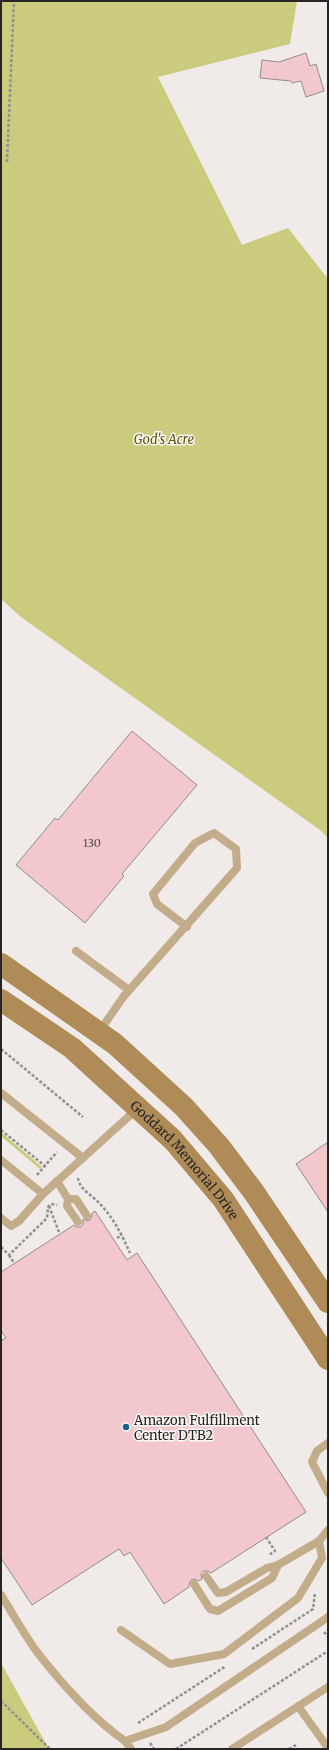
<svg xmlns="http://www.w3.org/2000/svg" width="329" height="1750" viewBox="0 0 329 1750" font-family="Merriweather,serif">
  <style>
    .green { fill: #cbcb7d }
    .building { fill: #f2c8cc; stroke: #918c8d }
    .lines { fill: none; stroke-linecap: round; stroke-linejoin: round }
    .path { stroke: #94908f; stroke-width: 2.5; stroke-dasharray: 3 2; stroke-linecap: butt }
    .service { stroke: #c3ac8a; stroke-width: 8 }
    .secondary { stroke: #ae8b57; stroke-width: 22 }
    .poi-dot { fill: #176195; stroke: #fdf9f6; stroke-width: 1.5 }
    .labels { text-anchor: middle; stroke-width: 3; stroke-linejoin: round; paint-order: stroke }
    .number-label { font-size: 11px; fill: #594e4e }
    .park-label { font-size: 13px; font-style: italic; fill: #5a5810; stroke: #fdf9f6 }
    .street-label { font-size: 13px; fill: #262524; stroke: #fdf9f6 }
    .poi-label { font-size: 13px; fill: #262524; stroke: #fdf9f6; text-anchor: start }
  </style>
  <rect width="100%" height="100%" fill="#f0ebe9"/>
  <g class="green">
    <polygon points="1,1 297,1 290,44 158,77 242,245 288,228 328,279 328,838 320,830 21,617 1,599"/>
    <polygon points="1,1132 42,1167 40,1169 1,1136"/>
    <polygon points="1,1663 49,1749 1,1749"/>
  </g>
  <g class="building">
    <polygon points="306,53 310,66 316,64 324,91 306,97 301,81 292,83 291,81 260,78 262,60 279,62"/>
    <polygon points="132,731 197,785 122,874 124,876 85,923 16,865 55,818 58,820"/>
    <polygon points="328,1142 328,1212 296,1164"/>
    <polygon points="95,1211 127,1260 137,1253 306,1512 211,1573 208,1571 203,1571 201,1574 202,1579 199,1581 194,1579 191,1580 189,1584 189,1587 164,1604 130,1552 124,1556 119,1549 32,1605 1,1558 1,1341 6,1338 1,1330 1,1272 74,1225 76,1227 81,1227 83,1224 83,1219 87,1221 90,1220 92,1216 92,1213"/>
  </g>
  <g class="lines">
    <g class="path">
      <polyline points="7,162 14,1"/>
      <polyline points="1,1049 83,1117"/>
      <polyline points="1,1130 45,1166"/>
      <polyline points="37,1175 57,1152"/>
      <path d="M78 1178C79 1189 92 1195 99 1203 113 1217 122 1235 130 1253"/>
      <polyline points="49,1206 59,1232"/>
      <polyline points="117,1238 122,1235"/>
      <polyline points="1,1247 9,1255 47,1218 48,1207 51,1204 57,1205"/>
      <polyline points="9,1255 14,1263"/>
      <polyline points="1,1340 2,1339"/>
      <polyline points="266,1537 275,1551 269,1555"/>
      <polyline points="324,1632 328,1637"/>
      <polyline points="252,1649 313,1609 315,1593"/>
      <polyline points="1,1701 50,1749"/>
      <polyline points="138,1723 226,1666"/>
      <polyline points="150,1743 154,1749"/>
      <polyline points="176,1749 328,1651"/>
      <polyline points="289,1749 296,1745"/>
    </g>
    <g class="service">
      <polyline points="76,951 129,990"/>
      <polyline points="99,1032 124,996 237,868 236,849 214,833 195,843 153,894 157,904 187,927"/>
      <polyline points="1,1093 83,1158"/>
      <polyline points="1,1160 43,1194"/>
      <polyline points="57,1181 68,1199 67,1206 78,1222"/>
      <polyline points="68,1199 76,1199 87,1216"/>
      <polyline points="1,1218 11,1226 19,1221 43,1194 137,1109"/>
      <polyline points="328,1443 317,1451 312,1462 328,1493"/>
      <polyline points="206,1576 218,1593 226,1592 267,1568 278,1565 319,1541 328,1530"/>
      <polyline points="194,1584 210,1609 218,1611 272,1578 278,1565"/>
      <path d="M1 1595C13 1614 24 1634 37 1652 62 1684 92 1718 125 1741L166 1727 328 1617"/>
      <polyline points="121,1630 170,1664 224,1654 298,1598 322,1558 319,1541"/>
      <polyline points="298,1706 328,1748"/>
      <polyline points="125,1741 131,1749"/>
      <polyline points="232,1749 328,1687"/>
    </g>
    <g class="secondary">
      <polyline points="1,964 115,1044 184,1107 219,1146 253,1191 328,1302"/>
      <path id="s1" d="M1 1000 72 1048 173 1140 223 1199 328 1359"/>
    </g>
  </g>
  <circle class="poi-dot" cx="126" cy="1427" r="4"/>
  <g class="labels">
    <g class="number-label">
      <text x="92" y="847">130</text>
    </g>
    <g class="park-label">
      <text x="164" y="444">God's Acre</text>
    </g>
    <g class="street-label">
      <text dy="5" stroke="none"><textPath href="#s1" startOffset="245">Goddard Memorial Drive</textPath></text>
    </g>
    <g class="poi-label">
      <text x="134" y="1425">Amazon Fulfillment<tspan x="134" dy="15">Center DTB2</tspan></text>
    </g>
  </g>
  <rect width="329" height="1750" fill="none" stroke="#262524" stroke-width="4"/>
</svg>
